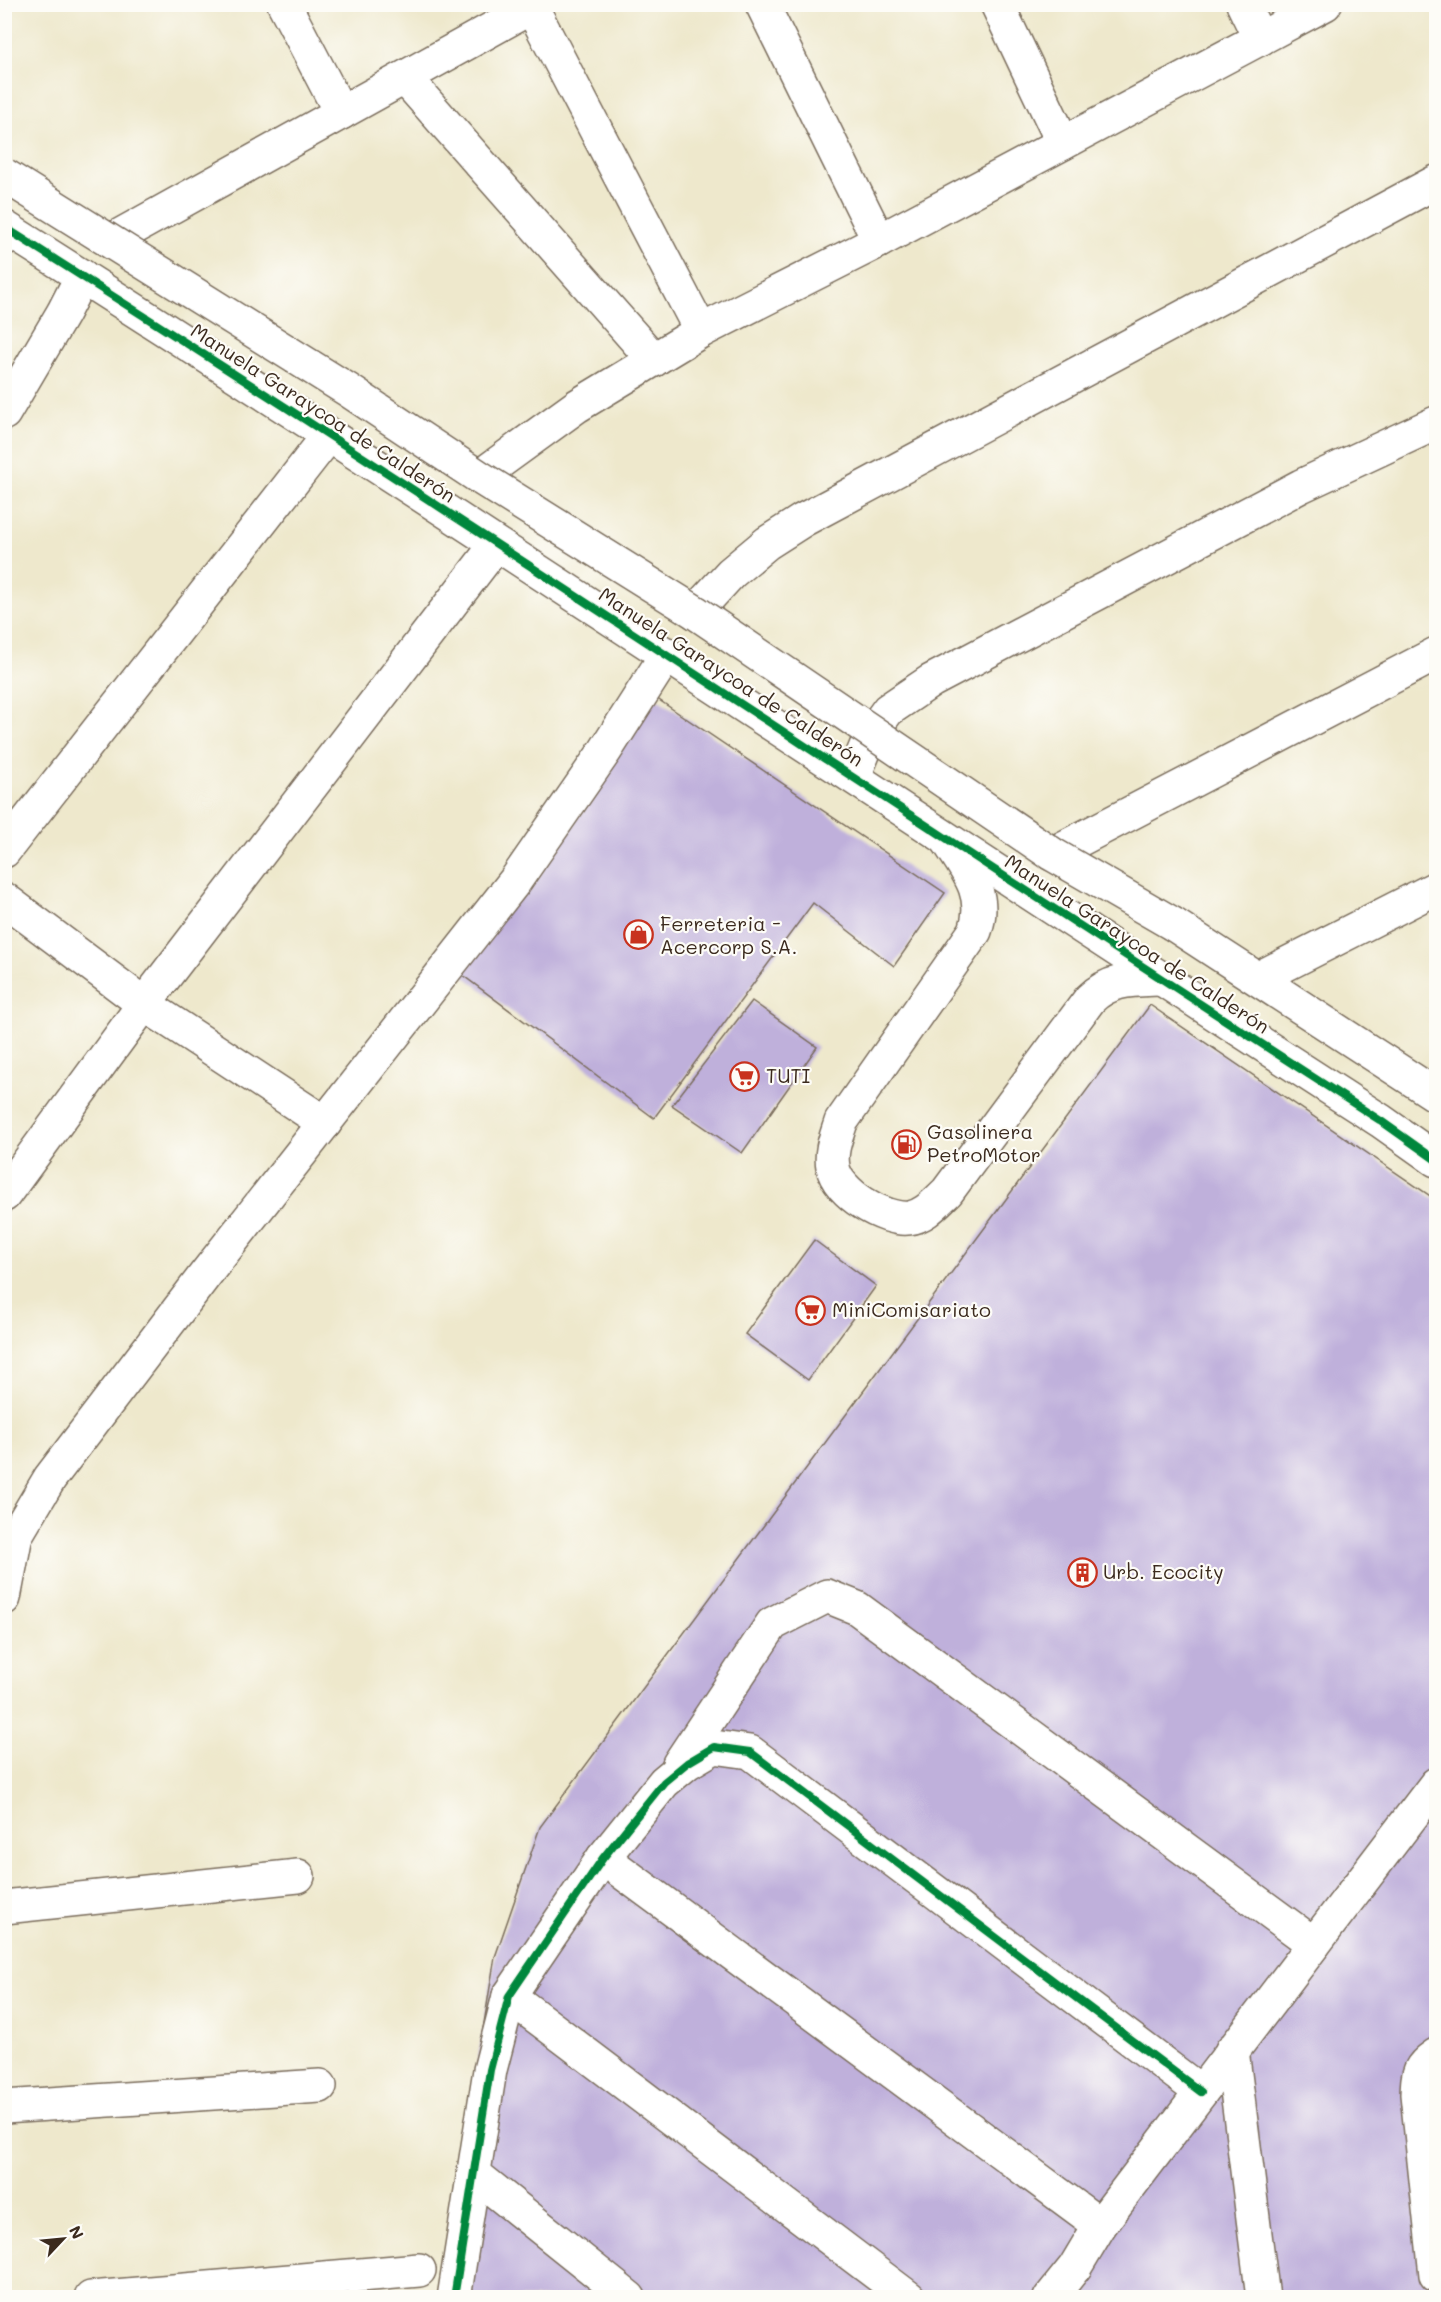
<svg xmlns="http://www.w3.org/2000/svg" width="1441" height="2302" viewBox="0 0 1441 2302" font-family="Mali,sans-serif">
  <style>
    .building { fill: #bfb0db }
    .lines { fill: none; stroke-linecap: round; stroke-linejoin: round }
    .minor-casing { stroke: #7a6c5b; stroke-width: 36 }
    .tertiary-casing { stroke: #7a6c5b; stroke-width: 36 }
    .minor { stroke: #fff; stroke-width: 33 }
    .tertiary { stroke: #fff; stroke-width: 33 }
    .tertiary-bridge-casing { stroke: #7a6c5b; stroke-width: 36; stroke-linecap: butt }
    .tertiary-bridge { stroke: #fff; stroke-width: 33 }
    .cycleway-casing { stroke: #fdfcf7; stroke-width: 11 }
    .cycleway { stroke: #00873e; stroke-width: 8 }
    .labels { text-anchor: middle; stroke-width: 4.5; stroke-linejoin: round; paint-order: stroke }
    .street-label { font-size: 20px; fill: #3b2a1e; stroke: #fdfcf7 }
    .poi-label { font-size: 20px; fill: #3b2a1e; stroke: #fdfcf7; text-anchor: start }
  </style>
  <rect width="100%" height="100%" fill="#fdfcf7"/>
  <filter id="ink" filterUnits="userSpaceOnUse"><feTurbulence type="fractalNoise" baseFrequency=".0167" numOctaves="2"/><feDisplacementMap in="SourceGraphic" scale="12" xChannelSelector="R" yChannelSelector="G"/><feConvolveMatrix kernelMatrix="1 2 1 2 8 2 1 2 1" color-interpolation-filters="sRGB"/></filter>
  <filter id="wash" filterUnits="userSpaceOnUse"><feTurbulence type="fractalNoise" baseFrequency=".008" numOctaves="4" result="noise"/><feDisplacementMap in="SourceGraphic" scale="24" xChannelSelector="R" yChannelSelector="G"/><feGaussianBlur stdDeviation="1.35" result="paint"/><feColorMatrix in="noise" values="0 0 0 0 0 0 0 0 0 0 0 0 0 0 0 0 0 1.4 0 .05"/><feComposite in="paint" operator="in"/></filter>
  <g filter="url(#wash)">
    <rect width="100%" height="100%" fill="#eee8cc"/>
    <g id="blocks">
      <g class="building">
        <polygon points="653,696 945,893 894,966 813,903 654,1118 461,974"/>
        <polygon points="752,1001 817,1047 742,1153 672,1105"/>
        <polygon points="1150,1005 1436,1200 1436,2298 444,2298 475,2077 495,1957 540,1827"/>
        <polygon points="814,1240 876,1286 808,1380 745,1334"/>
      </g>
    </g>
  </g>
  <g filter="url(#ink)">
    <use href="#blocks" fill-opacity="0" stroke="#7a6c5b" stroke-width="1.5"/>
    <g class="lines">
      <defs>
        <g id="minor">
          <polyline points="284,4 341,113"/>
          <polyline points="530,4 701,331"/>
          <polyline points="762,4 879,241"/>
          <polyline points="997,4 1063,143"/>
          <polyline points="1243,4 1260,39"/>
          <polyline points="405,78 654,360"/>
          <polyline points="110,241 537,4"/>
          <polyline points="4,413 63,313 82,276"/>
          <polyline points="479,477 577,406 701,331 879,241 1325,4"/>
          <polyline points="695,612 731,573 767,543 803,520 1436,182"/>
          <polyline points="854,776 872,732 888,710 931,681 1301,486 1436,423"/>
          <path d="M948 841C967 870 988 895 975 931L841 1122C836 1138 830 1151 833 1167 837 1193 885 1221 909 1218 925 1216 936 1202 947 1192L1090 999C1110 979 1132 980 1159 979"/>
          <polyline points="4,851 329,435"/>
          <polyline points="1052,854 1436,654"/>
          <polyline points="4,899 144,1004 325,1123"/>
          <polyline points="1259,978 1436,888"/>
          <polyline points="4,1195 144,1004 496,545"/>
          <polyline points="4,1598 16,1535 50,1478 205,1275 515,881 605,751 667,654"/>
          <polyline points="679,1764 772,1624 827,1596 857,1608 1314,1944"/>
          <polyline points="603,1858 1100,2225"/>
          <polyline points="4,1907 298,1876"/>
          <polyline points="509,1996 909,2298"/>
          <polyline points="1232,2050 1263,2298"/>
          <path d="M1436 2055C1418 2067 1418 2073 1417 2094L1436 2275"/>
          <polyline points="4,2107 320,2086"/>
          <polyline points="474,2174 629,2298"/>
          <polyline points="91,2298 419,2270"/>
          <polyline points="454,2298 490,2070 509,1996 603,1858 664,1782 687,1763 714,1747 750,1752 1201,2092"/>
          <polyline points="1050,2298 1075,2267 1100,2225 1436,1784"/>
        </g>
        <g id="tertiary">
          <path d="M4 227C467 520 921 825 1381 1121L1436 1160"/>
          <polyline points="1173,924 1436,1095"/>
        </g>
      </defs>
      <use href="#minor" class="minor-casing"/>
      <use href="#tertiary" class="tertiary-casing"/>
      <use href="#minor" class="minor"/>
      <use href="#tertiary" class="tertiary"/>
      <defs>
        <polyline id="tertiary-bridge" points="4,175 348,390 479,477 695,612 1052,854 1173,924"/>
      </defs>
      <use href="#tertiary-bridge" class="tertiary-bridge-casing"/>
      <use href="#tertiary-bridge" class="tertiary-bridge"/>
      <defs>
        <g id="cycleway">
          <path d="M4 227C467 520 921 825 1381 1121L1436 1160"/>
          <polyline points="454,2298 490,2070 509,1996 603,1858 664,1782 687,1763 714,1747 750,1752 1201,2092"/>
        </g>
      </defs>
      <use href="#cycleway" class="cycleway-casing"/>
      <use href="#cycleway" class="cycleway"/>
    </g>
  </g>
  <defs>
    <symbol id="shop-ring" viewBox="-11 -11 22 22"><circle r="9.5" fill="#fdfcf7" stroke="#c8321e" stroke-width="1.5"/><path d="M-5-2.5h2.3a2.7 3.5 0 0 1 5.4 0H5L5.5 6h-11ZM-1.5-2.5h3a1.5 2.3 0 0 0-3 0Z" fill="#c8321e"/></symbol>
    <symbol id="supermarket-ring" viewBox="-11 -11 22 22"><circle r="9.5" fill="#fdfcf7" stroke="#c8321e" stroke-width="1.5"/><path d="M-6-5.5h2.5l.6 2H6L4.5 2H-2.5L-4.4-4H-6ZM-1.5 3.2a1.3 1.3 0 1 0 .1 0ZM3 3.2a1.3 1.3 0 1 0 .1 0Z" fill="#c8321e"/></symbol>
    <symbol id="fuel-ring" viewBox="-11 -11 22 22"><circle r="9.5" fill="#fdfcf7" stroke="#c8321e" stroke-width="1.5"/><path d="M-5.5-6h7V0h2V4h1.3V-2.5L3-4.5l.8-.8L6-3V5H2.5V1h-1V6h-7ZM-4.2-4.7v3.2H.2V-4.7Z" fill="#c8321e"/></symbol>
    <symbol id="building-ring" viewBox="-11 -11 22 22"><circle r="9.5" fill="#fdfcf7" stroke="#c8321e" stroke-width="1.5"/><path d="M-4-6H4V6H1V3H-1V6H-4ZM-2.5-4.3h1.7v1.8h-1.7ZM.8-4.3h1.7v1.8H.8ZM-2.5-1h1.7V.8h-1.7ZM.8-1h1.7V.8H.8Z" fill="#c8321e"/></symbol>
  </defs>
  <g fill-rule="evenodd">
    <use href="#shop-ring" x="622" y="918" width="33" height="33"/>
    <use href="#supermarket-ring" x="728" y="1060" width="33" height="33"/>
    <use href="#fuel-ring" x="890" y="1128" width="33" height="33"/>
    <use href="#supermarket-ring" x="794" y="1294" width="33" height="33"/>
    <use href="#building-ring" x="1066" y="1556" width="33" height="33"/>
  </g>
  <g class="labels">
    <g class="street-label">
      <text transform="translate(323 413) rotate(33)" y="7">Manuela Garaycoa de Calderón</text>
      <text transform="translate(731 677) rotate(33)" y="7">Manuela Garaycoa de Calderón</text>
      <text transform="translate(1137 944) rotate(33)" y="7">Manuela Garaycoa de Calderón</text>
    </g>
    <g class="poi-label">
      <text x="660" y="931">Ferreteria -<tspan x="660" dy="23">Acercorp S.A.</tspan></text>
      <text x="766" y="1083">TUTI</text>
      <text x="927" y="1139">Gasolinera<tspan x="927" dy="23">PetroMotor</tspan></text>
      <text x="832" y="1317">MiniComisariato</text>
      <text x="1103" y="1579">Urb. Ecocity</text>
    </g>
  </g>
  <rect width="1441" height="2302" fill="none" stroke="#fdfcf7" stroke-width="24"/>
  <g transform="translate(63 2239) rotate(64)" stroke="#fdfcf7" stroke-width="4.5" paint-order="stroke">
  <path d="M0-4.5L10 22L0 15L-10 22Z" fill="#3b2a1e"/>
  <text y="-9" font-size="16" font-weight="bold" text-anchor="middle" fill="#3b2a1e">N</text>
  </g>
</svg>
